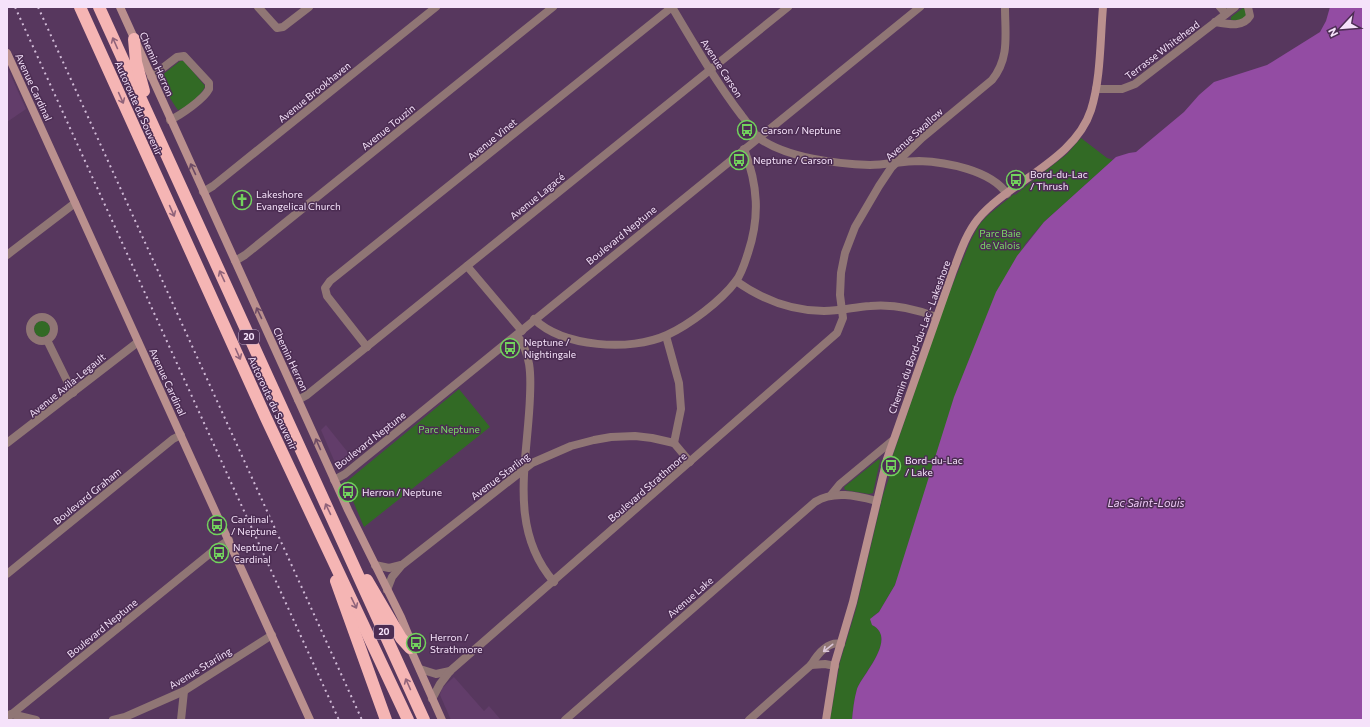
<svg xmlns="http://www.w3.org/2000/svg" width="1370" height="727" viewBox="0 0 1370 727" font-family="Commissioner,sans-serif">
  <style>
    .built { fill: #623d6a }
    .green { fill: #326a25 }
    .water { fill: #934ca3 }
    .lines { fill: none; stroke-linecap: round; stroke-linejoin: round }
    .street { stroke: #907675; stroke-width: 8 }
    .secondary { stroke: #ba908e; stroke-width: 8 }
    .highway { stroke: #f5b5b4; stroke-width: 12 }
    .rail { stroke: #d0bad6; stroke-width: 2; stroke-dasharray: 2 4; stroke-linecap: butt }
    .oneway { stroke: #90637a }
    .oneway2 { stroke: #6d4b65 }
    .oneway3 { stroke: #dcc7d9 }
    .labels { text-anchor: middle; stroke-width: 3; stroke-linejoin: round; paint-order: stroke }
    .shield { fill: #4c2d53; stroke: #c2acc8; stroke-width: 1 }
    .shield-label { font-size: 9px; font-weight: bold; fill: #f5e2fa }
    .street-label { font-size: 10px; fill: #f5e2fa; stroke: #4c2d53 }
    .poi-label { font-size: 10px; fill: #f5e2fa; stroke: #4c2d53; text-anchor: start }
    .park-label { font-size: 10px; fill: #7bdb66; stroke: #4c2d53 }
    .water-label { font-size: 11px; font-style: italic; fill: #eecaf6; stroke: #4c2d53 }
  </style>
  <rect width="100%" height="100%" fill="#57375e"/>
  <g class="built">
    <polygon points="7,67 26,109 7,122"/>
    <polygon points="326,425 354,460 350,463 342,467 336,465 321,430"/>
    <polygon points="454,677 484,711 489,706 501,720 451,720 440,695 442,688"/>
  </g>
  <g class="green">
    <polygon points="1243,8 1249,11 1243,21 1231,20 1231,17"/>
    <path d="M180 61H184L205 86C203 94 186 108 178 110 171 101 164 88 161 76Z"/>
    <path d="M1081 138 1107 158 1113 160 1044 222 1025 244 895 585 879 612 873 616 872 625C898 638 863 673 857 689 854 699 853 710 852 720H830L840 662 856 609 883 495 890 475H894L897 472 896 466H892V458L944 306 970 242 979 225 987 216 1014 194 1015 195 1067 154Z"/>
    <circle cx="42" cy="329" r="8"/>
    <polygon points="459,389 490,427 364,527 350,494 352,493 346,486 346,482"/>
    <polygon points="879,459 880,461 873,493 869,494 845,490 844,487"/>
  </g>
  <path class="water" d="M1330 7H1363V720H852C853 710 854 699 857 689 863 674 898 638 872 625L870 619 879 612 895 585 954 397 996 292 1017 256 1044 222 1116 157 1129 153 1136 152 1184 112 1199 95 1214 82 1267 65 1320 32 1326 21Z"/>
  <g class="lines">
    <g class="street">
      <polyline points="258,7 277,28 283,27 309,7"/>
      <path d="M672 7C694 44 716 82 742 116 748 123 753 133 759 138 786 158 838 164 870 165 886 165 902 161 919 161 946 162 991 170 1007 194"/>
      <polyline points="1220,7 1226,14"/>
      <path d="M1215 22C1227 24 1243 28 1250 16L1248 7"/>
      <path d="M151 77 177 57 184 56 209 83V89C204 99 181 115 170 120"/>
      <polyline points="1096,89 1122,89 1135,84 1235,7"/>
      <polyline points="203,192 213,186 436,7"/>
      <polyline points="7,255 75,203"/>
      <polyline points="235,261 245,255 553,7"/>
      <polyline points="467,266 522,331"/>
      <path d="M736 281C763 300 791 311 824 311 840 311 855 307 870 306 892 304 916 309 936 317"/>
      <circle cx="42" cy="329" r="12"/>
      <path d="M534 319C563 347 630 352 667 335 689 325 721 301 736 281 742 273 745 262 748 253 760 217 758 185 744 149"/>
      <path d="M517 335C531 354 531 374 530 396 528 460 507 528 554 582"/>
      <polyline points="666,336 679,383 681,409 674,443"/>
      <polyline points="47,340 73,393"/>
      <polyline points="367,347 327,296 325,288 330,281 672,7"/>
      <polyline points="298,400 307,395 788,7"/>
      <polyline points="7,443 138,342"/>
      <path d="M334 480 345 474C536 317 728 162 920 7"/>
      <polyline points="831,495 840,484 892,441"/>
      <polyline points="375,565 389,568 401,565"/>
      <polyline points="7,574 173,439 181,435"/>
      <polyline points="387,590 392,577 402,565 532,463 571,446 594,440 611,437 635,436 652,438 674,443 690,462"/>
      <polyline points="811,665 825,664 835,666"/>
      <polyline points="420,669 436,674 450,671"/>
      <path d="M432 699 440 684 450 671 837 333 843 318 840 295 841 273 845 253 855 227 879 186 891 168 922 138 992 80C1010 58 1005 34 1005 7"/>
      <polyline points="11,714 36,720"/>
      <polyline points="7,718 218,547 229,540"/>
      <polyline points="113,720 125,717 184,691 272,635"/>
      <polyline points="181,720 184,691"/>
      <path d="M565 720 815 502C834 490 857 496 877 501"/>
      <path d="M749 720 811 665C817 655 828 641 841 644"/>
    </g>
    <g class="secondary">
      <polyline points="120,7 348,510 401,617 408,634 410,648 442,720"/>
      <polyline points="7,53 310,720"/>
      <path d="M826 720 835 663 853 602 887 459 953 271C960 253 966 234 978 219 1010 181 1075 160 1091 110 1101 78 1100 41 1103 7"/>
    </g>
    <g class="highway">
      <polyline points="80,7 266,418 408,720"/>
      <polyline points="99,7 424,720"/>
      <polyline points="134,39 136,62 144,91"/>
      <polyline points="367,580 401,638 410,648"/>
      <polyline points="336,581 386,720"/>
    </g>
    <g class="rail">
      <polyline points="15,7 339,720"/>
      <polyline points="38,7 362,720"/>
    </g>
  </g>
  <defs><path id="oneway-shaft" d="M-6 0H5M1.5-3L5.5 0L1.5 3" fill="none" stroke-width="1.6" stroke-linecap="round" stroke-linejoin="round"/></defs>
  <g class="oneway">
    <use href="#oneway-shaft" transform="translate(115 43) rotate(-114)"/>
    <use href="#oneway-shaft" transform="translate(121 98) rotate(66)"/>
    <use href="#oneway-shaft" transform="translate(172 211) rotate(66)"/>
    <use href="#oneway-shaft" transform="translate(222 276) rotate(-115)"/>
    <use href="#oneway-shaft" transform="translate(238 354) rotate(66)"/>
    <use href="#oneway-shaft" transform="translate(328 509) rotate(-115)"/>
    <use href="#oneway-shaft" transform="translate(354 603) rotate(64)"/>
    <use href="#oneway-shaft" transform="translate(408 684) rotate(-114)"/>
  </g>
  <g class="oneway2">
    <use href="#oneway-shaft" transform="translate(193 169) rotate(-115)"/>
    <use href="#oneway-shaft" transform="translate(259 313) rotate(-115)"/>
    <use href="#oneway-shaft" transform="translate(318 444) rotate(-114)"/>
  </g>
  <use class="oneway3" href="#oneway-shaft" transform="translate(828 648) rotate(142)"/>
  <defs>
    <symbol id="bus-ring" viewBox="-11 -11 22 22"><circle r="9.5" fill="#4c2d53" stroke="#72d25d" stroke-width="1.5"/><path d="M-5-6H5V4H4V6H2V4H-2V6H-4V4H-5ZM-3.5-4V0h7V-4ZM-3.5 1.2v1.5H-2V1.2ZM2 1.2v1.5H3.5V1.2Z" fill="#72d25d"/></symbol>
    <symbol id="church-ring" viewBox="-11 -11 22 22"><circle r="9.5" fill="#4c2d53" stroke="#72d25d" stroke-width="1.5"/><path d="M-1.2-6h2.4v3.5h3.3v2.4h-3.3V6h-2.4V-.1h-3.3v-2.4h3.3Z" fill="#72d25d"/></symbol>
  </defs>
  <g fill-rule="evenodd">
    <use href="#bus-ring" x="736" y="119" width="22" height="22"/>
    <use href="#bus-ring" x="728" y="149" width="22" height="22"/>
    <use href="#bus-ring" x="1005" y="169" width="22" height="22"/>
    <use href="#church-ring" x="231" y="189" width="22" height="22"/>
    <use href="#bus-ring" x="499" y="337" width="22" height="22"/>
    <use href="#bus-ring" x="880" y="455" width="22" height="22"/>
    <use href="#bus-ring" x="337" y="481" width="22" height="22"/>
    <use href="#bus-ring" x="206" y="514" width="22" height="22"/>
    <use href="#bus-ring" x="208" y="542" width="22" height="22"/>
    <use href="#bus-ring" x="405" y="632" width="22" height="22"/>
  </g>
  <g class="labels">
    <g class="shield">
      <rect x="239" y="330" width="20" height="14" rx="3"/>
      <rect x="374" y="625" width="20" height="14" rx="3"/>
    </g>
    <g class="shield-label">
      <text x="249" y="340">20</text>
      <text x="384" y="635">20</text>
    </g>
    <g class="street-label">
      <text transform="translate(1162 50) rotate(-37)" y="4">Terrasse Whitehead</text>
      <text transform="translate(157 64) rotate(66)" y="4">Chemin Herron</text>
      <text transform="translate(722 68) rotate(57)" y="4">Avenue Carson</text>
      <text transform="translate(34 87) rotate(65)" y="4">Avenue Cardinal</text>
      <text transform="translate(314 92) rotate(-39)" y="4">Avenue Brookhaven</text>
      <text transform="translate(139 108) rotate(66)" y="4">Autoroute du Souvenir</text>
      <text transform="translate(388 127) rotate(-39)" y="4">Avenue Touzin</text>
      <text transform="translate(914 134) rotate(-42)" y="4">Avenue Swallow</text>
      <text transform="translate(492 139) rotate(-39)" y="4">Avenue Vinet</text>
      <text transform="translate(537 196) rotate(-39)" y="4">Avenue Lagacé</text>
      <text transform="translate(621 235) rotate(-39)" y="4">Boulevard Neptune</text>
      <text transform="translate(919 337) rotate(-70)" y="4">Chemin du Bord-du-Lac - Lakeshore</text>
      <text transform="translate(291 359) rotate(65)" y="4">Chemin Herron</text>
      <text transform="translate(168 382) rotate(65)" y="4">Avenue Cardinal</text>
      <text transform="translate(67 385) rotate(-39)" y="4">Avenue Avila-Legault</text>
      <text transform="translate(273 403) rotate(65)" y="4">Autoroute du Souvenir</text>
      <text transform="translate(370 440) rotate(-38)" y="4">Boulevard Neptune</text>
      <text transform="translate(500 476) rotate(-37)" y="4">Avenue Starling</text>
      <text transform="translate(647 487) rotate(-41)" y="4">Boulevard Strathmore</text>
      <text transform="translate(87 496) rotate(-39)" y="4">Boulevard Graham</text>
      <text transform="translate(690 597) rotate(-41)" y="4">Avenue Lake</text>
      <text transform="translate(102 628) rotate(-39)" y="4">Boulevard Neptune</text>
      <text transform="translate(200 668) rotate(-31)" y="4">Avenue Starling</text>
    </g>
    <g class="poi-label">
      <text x="761" y="134">Carson / Neptune</text>
      <text x="753" y="164">Neptune / Carson</text>
      <text x="1030" y="178">Bord-du-Lac<tspan x="1030" dy="12">/ Thrush</tspan></text>
      <text x="256" y="198">Lakeshore<tspan x="256" dy="12">Evangelical Church</tspan></text>
      <text x="524" y="346">Neptune /<tspan x="524" dy="12">Nightingale</tspan></text>
      <text x="905" y="464">Bord-du-Lac<tspan x="905" dy="12">/ Lake</tspan></text>
      <text x="362" y="496">Herron / Neptune</text>
      <text x="231" y="523">Cardinal<tspan x="231" dy="12">/ Neptune</tspan></text>
      <text x="233" y="551">Neptune /<tspan x="233" dy="12">Cardinal</tspan></text>
      <text x="430" y="641">Herron /<tspan x="430" dy="12">Strathmore</tspan></text>
    </g>
    <g class="park-label">
      <text x="1000" y="237">Parc Baie<tspan x="1000" dy="12">de Valois</tspan></text>
      <text x="449" y="433">Parc Neptune</text>
    </g>
    <g class="water-label">
      <text x="1146" y="507">Lac Saint-Louis</text>
    </g>
  </g>
  <rect width="1370" height="727" fill="none" stroke="#f5e2fa" stroke-width="16"/>
  <g transform="translate(1342 28) rotate(244)" stroke="#4c2d53" stroke-width="3" paint-order="stroke">
  <path d="M0-3L7 15L0 10L-7 15Z" fill="#f5e2fa"/>
  <text y="-6" font-size="11" font-weight="bold" text-anchor="middle" fill="#f5e2fa">N</text>
  </g>
</svg>
